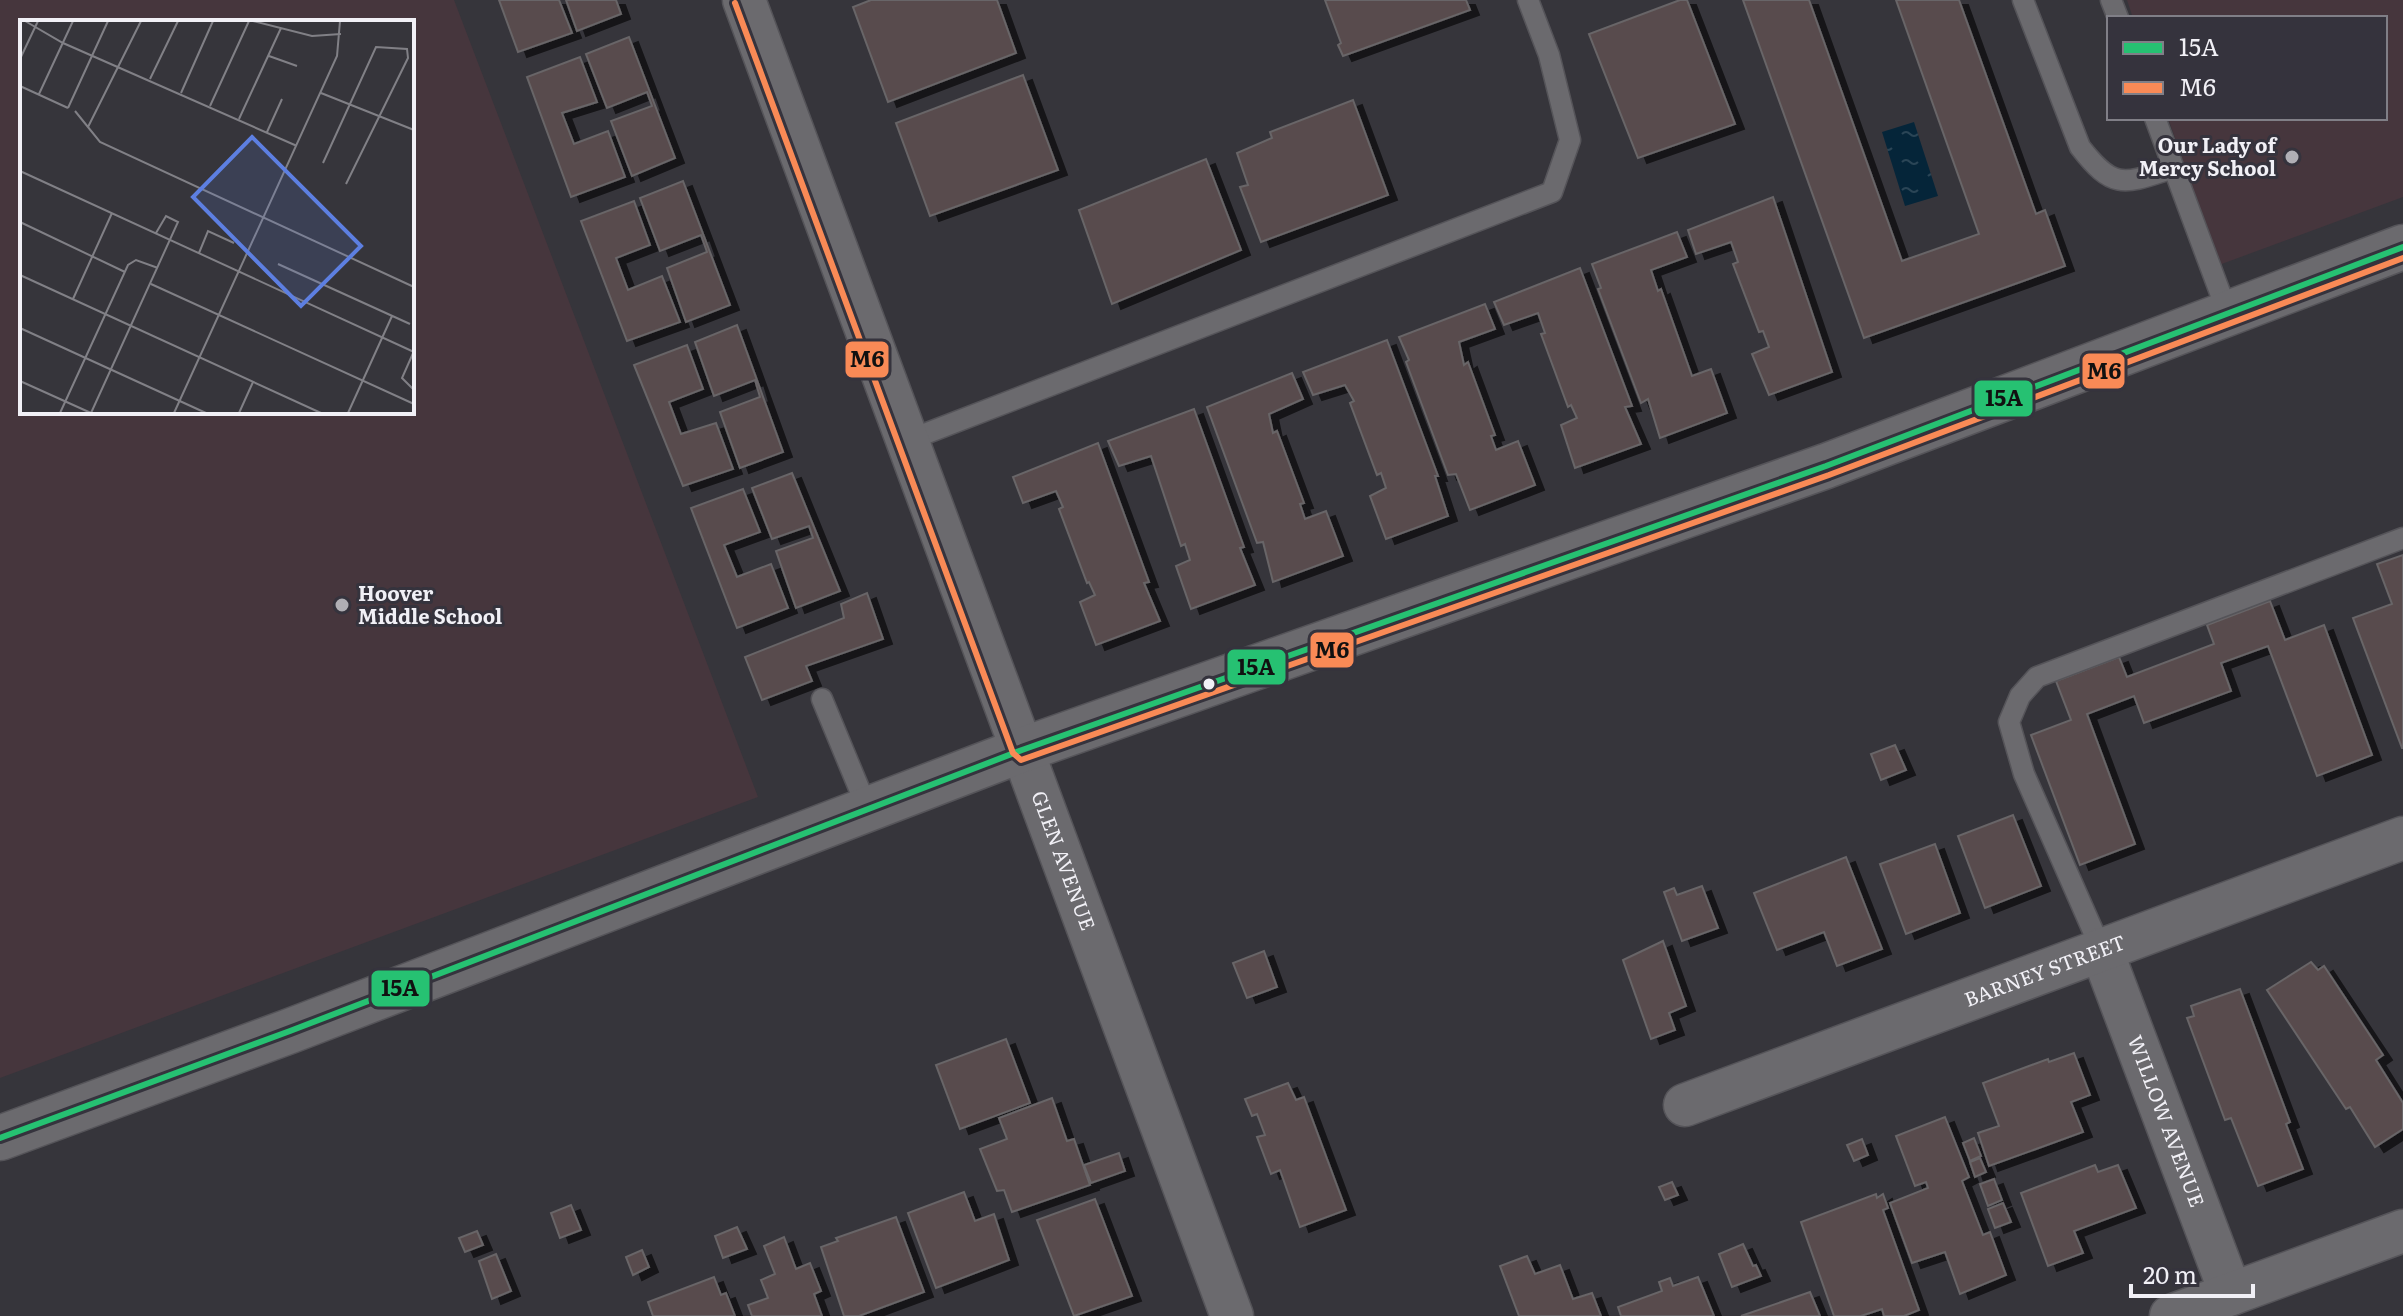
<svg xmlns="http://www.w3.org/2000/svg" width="2403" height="1316" viewBox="0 0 2403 1316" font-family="Literata,serif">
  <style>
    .education { fill: #46363d; fill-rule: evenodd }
    .water { fill: url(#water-ripples) }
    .building { fill: #594c4d; stroke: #686567; stroke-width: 2; filter: url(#shadow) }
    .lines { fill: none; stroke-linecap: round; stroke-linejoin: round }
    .lane-casing { stroke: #555459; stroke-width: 23 }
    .street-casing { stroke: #555459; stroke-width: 45 }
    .secondary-casing { stroke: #555459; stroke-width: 47 }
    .lane { stroke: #6b6a6e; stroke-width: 20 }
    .street { stroke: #6b6a6e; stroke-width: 42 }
    .secondary { stroke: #6b6a6e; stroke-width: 44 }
    .bus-1-casing { stroke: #35333d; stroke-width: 12 }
    .bus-2-casing { stroke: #35333d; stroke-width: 12 }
    .bus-1 { stroke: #26c172; stroke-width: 6 }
    .bus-2 { stroke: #f98a56; stroke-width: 6 }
    .poi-dot { fill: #b0afb5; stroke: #35333d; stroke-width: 3 }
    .bus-dot { fill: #f1f0f6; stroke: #35333d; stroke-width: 3 }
    .labels { text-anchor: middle; stroke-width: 6; stroke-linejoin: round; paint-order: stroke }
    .poi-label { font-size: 20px; font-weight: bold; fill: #f1f0f6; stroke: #35333d; text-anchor: end }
    .street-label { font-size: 20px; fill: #f1f0f6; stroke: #35333d }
    .inset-road { fill: none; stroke: #818086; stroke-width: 2 }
    .view { fill: #5d7fe1; fill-opacity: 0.15; stroke: #5d7fe1; stroke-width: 4 }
    .inset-edge { fill: none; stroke: #f1f0f6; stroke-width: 4 }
    .line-badge { stroke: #35333d; stroke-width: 3 }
    .pale-badge-label { font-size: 22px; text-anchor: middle; font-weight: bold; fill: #111 }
  </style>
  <defs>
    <pattern id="water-ripples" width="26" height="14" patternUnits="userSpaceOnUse" patternTransform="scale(2)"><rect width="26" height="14" fill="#052539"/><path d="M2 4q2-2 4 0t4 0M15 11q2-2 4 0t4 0" fill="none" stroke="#2a4556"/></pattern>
    <filter id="shadow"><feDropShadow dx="9" dy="5" stdDeviation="0" flood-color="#0009"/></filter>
  </defs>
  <rect width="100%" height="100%" fill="#36353b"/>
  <g class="education">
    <path d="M0 0H454L758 797 0 1078ZM22 22H412V412H22Z"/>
    <polygon points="2127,0 2403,0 2403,197 2219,265 2168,118 2385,118 2385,18 2133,18"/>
  </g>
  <polygon class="water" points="1914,122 1938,196 1905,206 1882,132"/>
  <g class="building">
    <polygon points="499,0 559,0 572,33 518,52"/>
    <polygon points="566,0 616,0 621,14 577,31"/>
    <polygon points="871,0 997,0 1016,53 888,102 853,7"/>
    <polygon points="1325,0 1466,0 1470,10 1343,56 1338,45 1341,43"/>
    <polygon points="1680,0 1687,0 1735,124 1638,158 1589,34"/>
    <polygon points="1743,0 1809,0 1902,261 1979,234 1896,0 1959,0 2036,214 2045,210 2065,266 1864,338"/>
    <polygon points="629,37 675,158 632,176 611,121 652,106 647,92 607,108 586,54"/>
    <polygon points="580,57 597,102 562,113 574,144 608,131 625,177 571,197 527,77"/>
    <polygon points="1023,75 1058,170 930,216 896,123"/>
    <polygon points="1353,100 1388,195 1261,242 1240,187 1248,185 1237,153 1272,138 1270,132"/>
    <polygon points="1206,159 1241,250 1112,304 1079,210"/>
    <polygon points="683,181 730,305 686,322 667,268 707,252 701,235 660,251 640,198"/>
    <polygon points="1773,197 1832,372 1769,395 1752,354 1769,347 1763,331 1759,332 1733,264 1738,262 1731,242 1696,254 1688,230"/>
    <polygon points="634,201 650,245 616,258 628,290 662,276 680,322 627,341 581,221"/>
    <polygon points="1677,232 1687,257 1651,270 1658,291 1661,289 1692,376 1711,369 1727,413 1660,438 1648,399 1641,403 1598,289 1601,288 1592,264"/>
    <polygon points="1580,268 1632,406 1625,407 1641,444 1575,468 1561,425 1577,418 1571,405 1568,407 1541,334 1545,333 1538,313 1504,325 1494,302"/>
    <polygon points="1485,304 1495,329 1459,342 1464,365 1468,362 1495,435 1491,436 1496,450 1518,441 1535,485 1470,510 1456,474 1448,475 1406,362 1409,360 1399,337"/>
    <polygon points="737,325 783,452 740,468 720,412 760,397 755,380 714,396 695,342"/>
    <polygon points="1387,340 1438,476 1435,476 1448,516 1386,539 1370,496 1386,488 1381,473 1377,475 1350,403 1354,401 1345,385 1313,395 1303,372"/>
    <polygon points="687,345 703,389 669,402 681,434 716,423 733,469 683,486 634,365"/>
    <polygon points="1292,373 1303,399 1269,414 1273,433 1277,431 1304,503 1300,504 1305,519 1326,511 1343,556 1273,582 1263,542 1257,543 1207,407"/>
    <polygon points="1194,409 1244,547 1240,548 1255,585 1191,609 1176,566 1190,560 1185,544 1181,546 1151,456 1119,466 1108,441"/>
    <polygon points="1098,443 1149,582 1144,583 1160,621 1096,645 1080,602 1095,595 1089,582 1087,583 1059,509 1063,507 1056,491 1023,503 1013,477"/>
    <polygon points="792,473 840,591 796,608 776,551 813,538 809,526 772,539 752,488"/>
    <polygon points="743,489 760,532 724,545 737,577 771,564 788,608 737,628 691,508"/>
    <polygon points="2403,555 2403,748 2402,748 2353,618 2392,604 2377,564"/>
    <polygon points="867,593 883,639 806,666 812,681 762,700 745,657 844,618 841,604"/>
    <polygon points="2270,601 2285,640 2324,625 2372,755 2317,776 2268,646 2221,663 2231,691 2144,723 2134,696 2087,714 2135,844 2080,865 2031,735 2071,720 2056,681 2119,657 2127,677 2214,644 2207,625"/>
    <polygon points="1895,745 1906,770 1881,780 1871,754"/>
    <polygon points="2013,815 2041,886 1985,908 1958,836"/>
    <polygon points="1935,844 1960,913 1906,934 1880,864"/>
    <polygon points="1846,857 1882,949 1837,966 1824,932 1777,950 1754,893"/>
    <polygon points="1702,886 1718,928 1682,941 1664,892 1674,888 1677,895"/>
    <polygon points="1663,941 1686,1006 1669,1013 1675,1030 1651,1039 1623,960"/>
    <polygon points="1264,951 1277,987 1247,998 1233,963"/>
    <polygon points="2311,962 2318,970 2324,966 2383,1055 2376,1060 2403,1103 2403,1129 2375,1147 2350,1107 2346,1109 2267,990"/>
    <polygon points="2240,989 2290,1122 2286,1124 2303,1169 2258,1186 2231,1118 2225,1120 2187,1018 2194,1016 2191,1006"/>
    <polygon points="1006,1039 1030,1103 960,1129 936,1065"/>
    <polygon points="2074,1053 2090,1095 2071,1102 2083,1132 1989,1166 1978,1133 1999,1126 1983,1083 2048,1059 2049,1062"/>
    <polygon points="1288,1083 1296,1100 1304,1097 1346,1210 1300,1227 1280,1170 1271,1174 1257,1137 1265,1135 1257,1114 1252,1116 1245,1099"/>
    <polygon points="1052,1098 1067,1141 1074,1139 1090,1185 1012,1212 1004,1190 997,1191 980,1149 1007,1139 999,1118"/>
    <polygon points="1945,1117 1969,1177 1962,1181 1983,1235 1990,1232 2006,1275 1960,1294 1945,1252 1912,1263 1890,1203 1928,1188 1926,1182 1915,1186 1896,1136"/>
    <polygon points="1974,1138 1981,1156 1970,1161 1963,1143"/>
    <polygon points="1862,1139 1868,1155 1854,1161 1847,1145"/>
    <polygon points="1119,1153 1125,1171 1091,1183 1084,1165"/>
    <polygon points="1980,1158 1986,1172 1975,1177 1970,1162"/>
    <polygon points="2095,1165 2098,1172 2118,1165 2136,1208 2074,1231 2083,1253 2048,1266 2021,1193"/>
    <polygon points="1994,1179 2002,1200 1988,1206 1980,1184"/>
    <polygon points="1672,1182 1678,1195 1665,1200 1659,1187"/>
    <polygon points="964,1192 975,1221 994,1214 1009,1260 936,1288 908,1213"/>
    <polygon points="1876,1194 1877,1198 1883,1194 1888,1208 1883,1210 1919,1310 1904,1316 1884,1316 1882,1309 1861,1316 1834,1316 1801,1222"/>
    <polygon points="1095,1199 1132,1296 1074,1316 1037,1220"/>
    <polygon points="2003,1203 2011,1222 1995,1228 1988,1209"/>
    <polygon points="571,1205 581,1230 560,1238 551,1213"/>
    <polygon points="896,1217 924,1292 859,1316 844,1316 821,1247 838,1241 836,1238"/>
    <polygon points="737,1227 747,1249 723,1258 715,1236"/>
    <polygon points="477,1231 483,1245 465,1252 459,1238"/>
    <polygon points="784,1237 796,1269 810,1263 821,1291 814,1294 822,1316 752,1316 748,1305 768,1298 761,1280 775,1274 764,1246"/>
    <polygon points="1743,1244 1753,1266 1756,1265 1761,1276 1732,1287 1719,1254"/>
    <polygon points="642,1250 649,1267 633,1275 626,1257"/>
    <polygon points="496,1254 511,1291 492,1299 479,1261"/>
    <polygon points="1527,1256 1535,1274 1560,1265 1573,1299 1592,1293 1601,1316 1519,1316 1500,1266"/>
    <polygon points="714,1277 721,1295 726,1293 735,1316 653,1316 648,1302"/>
    <polygon points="1698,1277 1714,1316 1621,1316 1618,1307 1662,1291 1659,1282 1670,1278 1673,1286"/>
    <polygon points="1810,1292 1820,1316 1741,1316"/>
  </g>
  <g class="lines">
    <defs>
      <g id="lane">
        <path d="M2023 0 2080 147C2114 191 2124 184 2173 168"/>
        <polyline points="2111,0 2118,18"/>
        <polyline points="2155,118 2228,314"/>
        <polyline points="909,440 1552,192 1570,140 1549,55 1528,0"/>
        <polyline points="822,699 868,810"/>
        <polyline points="2101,949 2024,774 2009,722 2020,696 2037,677 2403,538"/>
      </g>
      <g id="street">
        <path id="s1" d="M744 0 1232 1316"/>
        <path id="s2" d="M2101 949 2231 1294"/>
        <path id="s3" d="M1685 1105 2403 838"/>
        <polyline points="2171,1316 2403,1231"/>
      </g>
      <polyline id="secondary" points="0,1138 290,1031 1022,750 1826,466 2403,247"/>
    </defs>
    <use href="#lane" class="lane-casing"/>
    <use href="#street" class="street-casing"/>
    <use href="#secondary" class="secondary-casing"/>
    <use href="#lane" class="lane"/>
    <use href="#street" class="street"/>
    <use href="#secondary" class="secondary"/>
    <defs>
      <polyline id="bus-1" points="0,1138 290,1031 1022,750 1826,466 2403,247"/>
      <polyline id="bus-2" points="735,3 1013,753 1021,760 1829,475 2403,258"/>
    </defs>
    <use href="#bus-1" class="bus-1-casing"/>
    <use href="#bus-2" class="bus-2-casing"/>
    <use href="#bus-1" class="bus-1"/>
    <use href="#bus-2" class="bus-2"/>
  </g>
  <g class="poi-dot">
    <circle cx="2292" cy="157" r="8"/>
    <circle cx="342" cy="605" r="8"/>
  </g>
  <circle class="bus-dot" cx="1209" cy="684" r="7"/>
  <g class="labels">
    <g class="poi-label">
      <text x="2276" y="153">Our Lady of<tspan x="2276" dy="23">Mercy School</tspan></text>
      <text x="358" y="601" text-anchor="start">Hoover<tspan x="358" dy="23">Middle School</tspan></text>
    </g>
    <g class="street-label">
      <text dy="7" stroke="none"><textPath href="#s1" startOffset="918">GLEN AVENUE</textPath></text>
      <text dy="7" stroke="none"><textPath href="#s3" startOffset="384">BARNEY STREET</textPath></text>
      <text dy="7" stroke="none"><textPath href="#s2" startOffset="184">WILLOW AVENUE</textPath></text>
    </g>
  </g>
  <g transform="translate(20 20)">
    <rect width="394" height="394" fill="#36353b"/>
    <path class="inset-road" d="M5 1 43 23 277 126M233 1 292 16 321 14M249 36 277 46M0 39 18 1M130 59 158 1M0 66 48 88M161 73 193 1M301 73 394 110M19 74 53 1M190 86 229 1M48 88 88 1M55 91 80 122 394 267M219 99 261 8M68 107 121 1M247 112 262 79M303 143 356 27 387 29 388 38 326 164M0 151 394 332M0 202 105 252M179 233 188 211 214 223M258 244 390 304M0 255 301 393M131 264 394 384M53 279 92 193M0 308 186 393M394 331 382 358 394 370M0 361 71 393M40 393 108 245 116 240 138 248M71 393 158 202 146 196 136 213M154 393 317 36 320 1M219 393 233 362M328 393 372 296"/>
    <path class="view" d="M232 117 341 226 281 286 173 177Z"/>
    <rect width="394" height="394" class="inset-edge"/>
  </g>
  <g class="line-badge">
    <rect x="844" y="340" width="46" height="39" rx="8" fill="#f98a56"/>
    <rect x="2081" y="352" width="45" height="38" rx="8" fill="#f98a56"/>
    <rect x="1973" y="379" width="61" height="39" rx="8" fill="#26c172"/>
    <rect x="1309" y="631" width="46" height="38" rx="8" fill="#f98a56"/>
    <rect x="1226" y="648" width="61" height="38" rx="8" fill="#26c172"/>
    <rect x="370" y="969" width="61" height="39" rx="8" fill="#26c172"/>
  </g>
  <g class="pale-badge-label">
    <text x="867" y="367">M6</text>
    <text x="2104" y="379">M6</text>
    <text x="2004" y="406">15A</text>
    <text x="1332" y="658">M6</text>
    <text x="1256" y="675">15A</text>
    <text x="400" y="996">15A</text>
  </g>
  <rect x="2107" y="16" width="280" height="104" fill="#35333d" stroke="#807f87" stroke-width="2"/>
  <rect x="2123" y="42" width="40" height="12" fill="#26c172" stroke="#807f87" stroke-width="2"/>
  <text x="2179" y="56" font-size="24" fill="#f1f0f6">15A</text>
  <rect x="2123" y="82" width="40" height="12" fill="#f98a56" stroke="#807f87" stroke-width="2"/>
  <text x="2179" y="96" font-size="24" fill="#f1f0f6">M6</text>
  <path d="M2131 1284v12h122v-12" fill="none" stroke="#f1f0f6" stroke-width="4"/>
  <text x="2143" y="1284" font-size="24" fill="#f1f0f6" stroke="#35333d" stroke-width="6" paint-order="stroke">20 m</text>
</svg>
